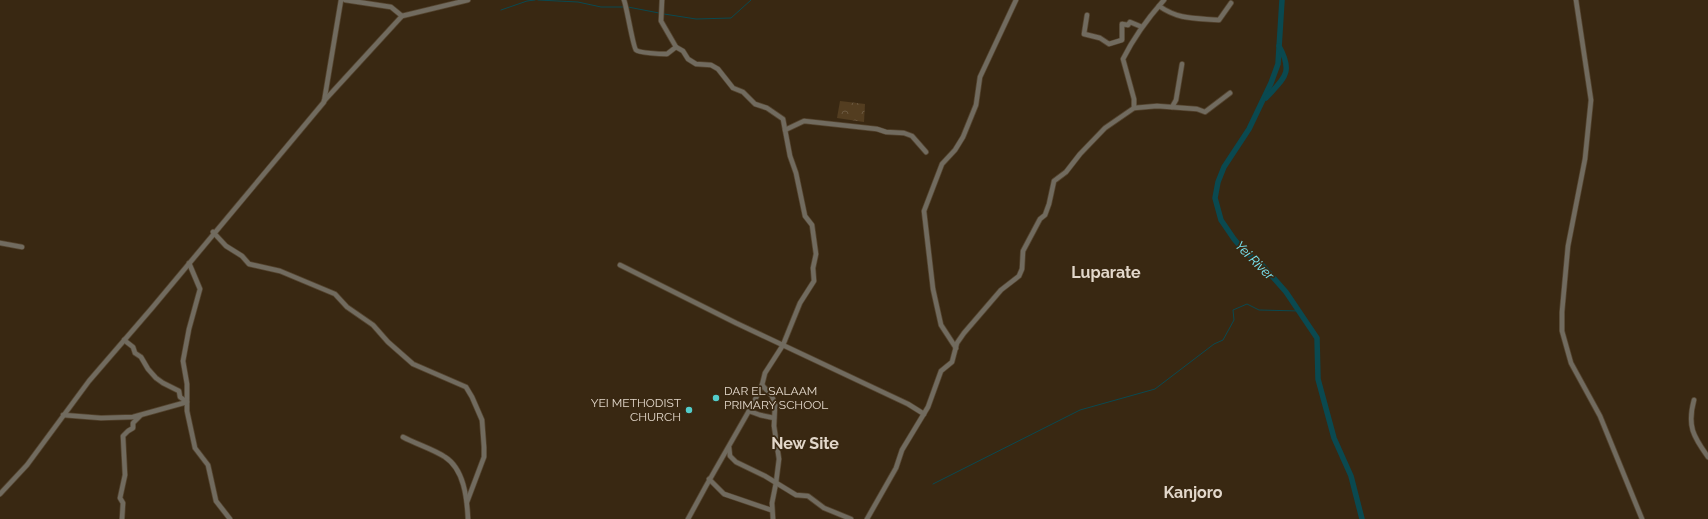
<svg xmlns="http://www.w3.org/2000/svg" width="1708" height="519" viewBox="0 0 1708 519" font-family="Raleway,sans-serif">
  <style>
    .park { fill: url(#park-crowns) }
    .lines { fill: none; stroke-linecap: round; stroke-linejoin: round }
    .stream { stroke: #0a4950; stroke-width: 1 }
    .river { stroke: #0a4950; stroke-width: 5.5 }
    .minor-casing { stroke: #54442f; stroke-width: 6 }
    .minor { stroke: #716b5f; stroke-width: 4.5 }
    .poi-dot { fill: #53cdcb; stroke: #392812; stroke-width: 1.5 }
    .labels { text-anchor: middle; stroke-width: 3.5; stroke-linejoin: round; paint-order: stroke }
    .poi-label { font-size: 12px; fill: #e2d7ca; stroke: #392812; text-anchor: start }
    .water-label { font-size: 13px; font-style: italic; fill: #7cecfb; stroke: #392812 }
    .district-label { font-size: 16px; font-weight: bold; fill: #e2d7ca; stroke: #392812 }
  </style>
  <defs>
    <pattern id="park-crowns" width="20" height="18" patternUnits="userSpaceOnUse"><rect width="20" height="18" fill="#533d20"/><path d="M2 6a3 3 0 1 1 6 0M12 15a3 3 0 1 1 6 0" fill="none" stroke="#6b583f"/></pattern>
  </defs>
  <rect width="100%" height="100%" fill="#392812"/>
  <polygon class="park" points="840,101 865,104 864,122 837,118"/>
  <g class="lines">
    <g class="stream">
      <polyline points="538,0 578,2 601,7 623,7"/>
      <polyline points="628,7 659,13"/>
      <polyline points="501,10 527,1 535,0"/>
      <polyline points="664,14 696,19 731,18 751,0"/>
      <polyline points="933,484 1080,410 1155,389 1214,344 1223,340 1234,320 1233,310 1247,304 1259,310 1299,311"/>
    </g>
    <g class="river">
      <polyline points="1282,0 1278,64 1271,83 1249,129 1224,167 1218,182 1215,198 1221,220 1234,239 1244,251 1263,266 1286,292 1317,338 1318,379 1334,438 1351,476 1362,519"/>
      <path d="M1266 98C1284 78 1294 73 1279 46"/>
    </g>
    <defs>
      <g id="minor">
        <polyline points="345,0 391,7 402,16"/>
        <path d="M624 0C627 8 633 47 636 50 639 53 661 54 667 54L676 47"/>
        <polyline points="662,0 661,21 676,47 683,51 688,59 696,64 711,65 718,69 733,88 743,92 755,104 767,108 783,119 790,156 796,173 805,216 812,225 816,254 813,268 814,281 800,303 783,345 765,373 762,385 754,402 706,486 688,519"/>
        <polyline points="1576,0 1591,100 1585,159 1568,246 1562,312 1562,331 1571,363 1600,416 1642,519"/>
        <path d="M1159 6C1179 20 1195 18 1219 20L1231 3"/>
        <polyline points="1087,15 1084,34 1100,38 1109,44 1122,40 1122,24 1128,25 1130,22 1142,27"/>
        <polyline points="324,101 402,16 468,0"/>
        <polyline points="1172,107 1176,100 1182,64"/>
        <path d="M1134 108V99L1123 59C1134 37 1148 18 1164 0"/>
        <polyline points="785,130 804,121 877,129 886,132 904,133 912,136 926,152"/>
        <polyline points="213,232 226,246 242,256 249,264 280,271 335,294 347,307 373,325 388,342 413,364 466,387 472,397 482,420 484,447 484,457 467,502"/>
        <polyline points="0,243 22,247"/>
        <polyline points="189,263 200,289 189,329 183,361 187,384 187,411 195,448 208,465 216,501 230,519"/>
        <polyline points="620,265 736,323 908,404 924,414"/>
        <polyline points="124,340 133,347 135,353 141,357 148,369 156,378 163,383 179,391 180,397 187,402"/>
        <polyline points="956,348 941,325 933,289 924,211 942,164 955,150 963,137 976,105 980,77 1016,0"/>
        <polyline points="762,385 772,396 775,405 774,426 779,459 776,483 772,503 773,519"/>
        <path d="M1694 400C1687 426 1693 436 1708 457"/>
        <polyline points="749,411 760,415 774,418"/>
        <polyline points="63,415 101,418 133,417 187,402"/>
        <path d="M403 437C416 444 433 449 445 457 464 469 467 498 468 519"/>
        <polyline points="729,447 730,456 736,462 765,476 796,495 808,496 824,508 851,519"/>
        <polyline points="709,479 724,494 771,510"/>
        <polyline points="0,494 27,465 89,381 152,308 324,102 341,0"/>
        <polyline points="122,519 123,503 120,498 125,475 123,436 128,431 133,428 133,423 140,416"/>
        <polyline points="867,519 896,468 902,450 928,407 941,371 952,362 957,343 964,333 1001,290 1019,276 1022,269 1023,251 1040,219 1045,215 1049,204 1054,181 1066,172 1080,154 1105,128 1134,108 1157,106 1197,109 1205,112 1230,93"/>
      </g>
    </defs>
    <use href="#minor" class="minor-casing"/>
    <use href="#minor" class="minor"/>
  </g>
  <g class="poi-dot">
    <circle cx="716" cy="398" r="4"/>
    <circle cx="689" cy="410" r="4"/>
  </g>
  <g class="labels">
    <g class="poi-label">
      <text x="724" y="395">DAR EL SALAAM<tspan x="724" dy="14">PRIMARY SCHOOL</tspan></text>
      <text x="681" y="407" text-anchor="end">YEI METHODIST<tspan x="681" dy="14">CHURCH</tspan></text>
    </g>
    <g class="water-label">
      <text transform="translate(1255 260) rotate(45)" y="5">Yei River</text>
    </g>
    <g class="district-label">
      <text x="1106" y="278">Luparate</text>
      <text x="805" y="449">New Site</text>
      <text x="1193" y="498">Kanjoro</text>
    </g>
  </g>
</svg>
